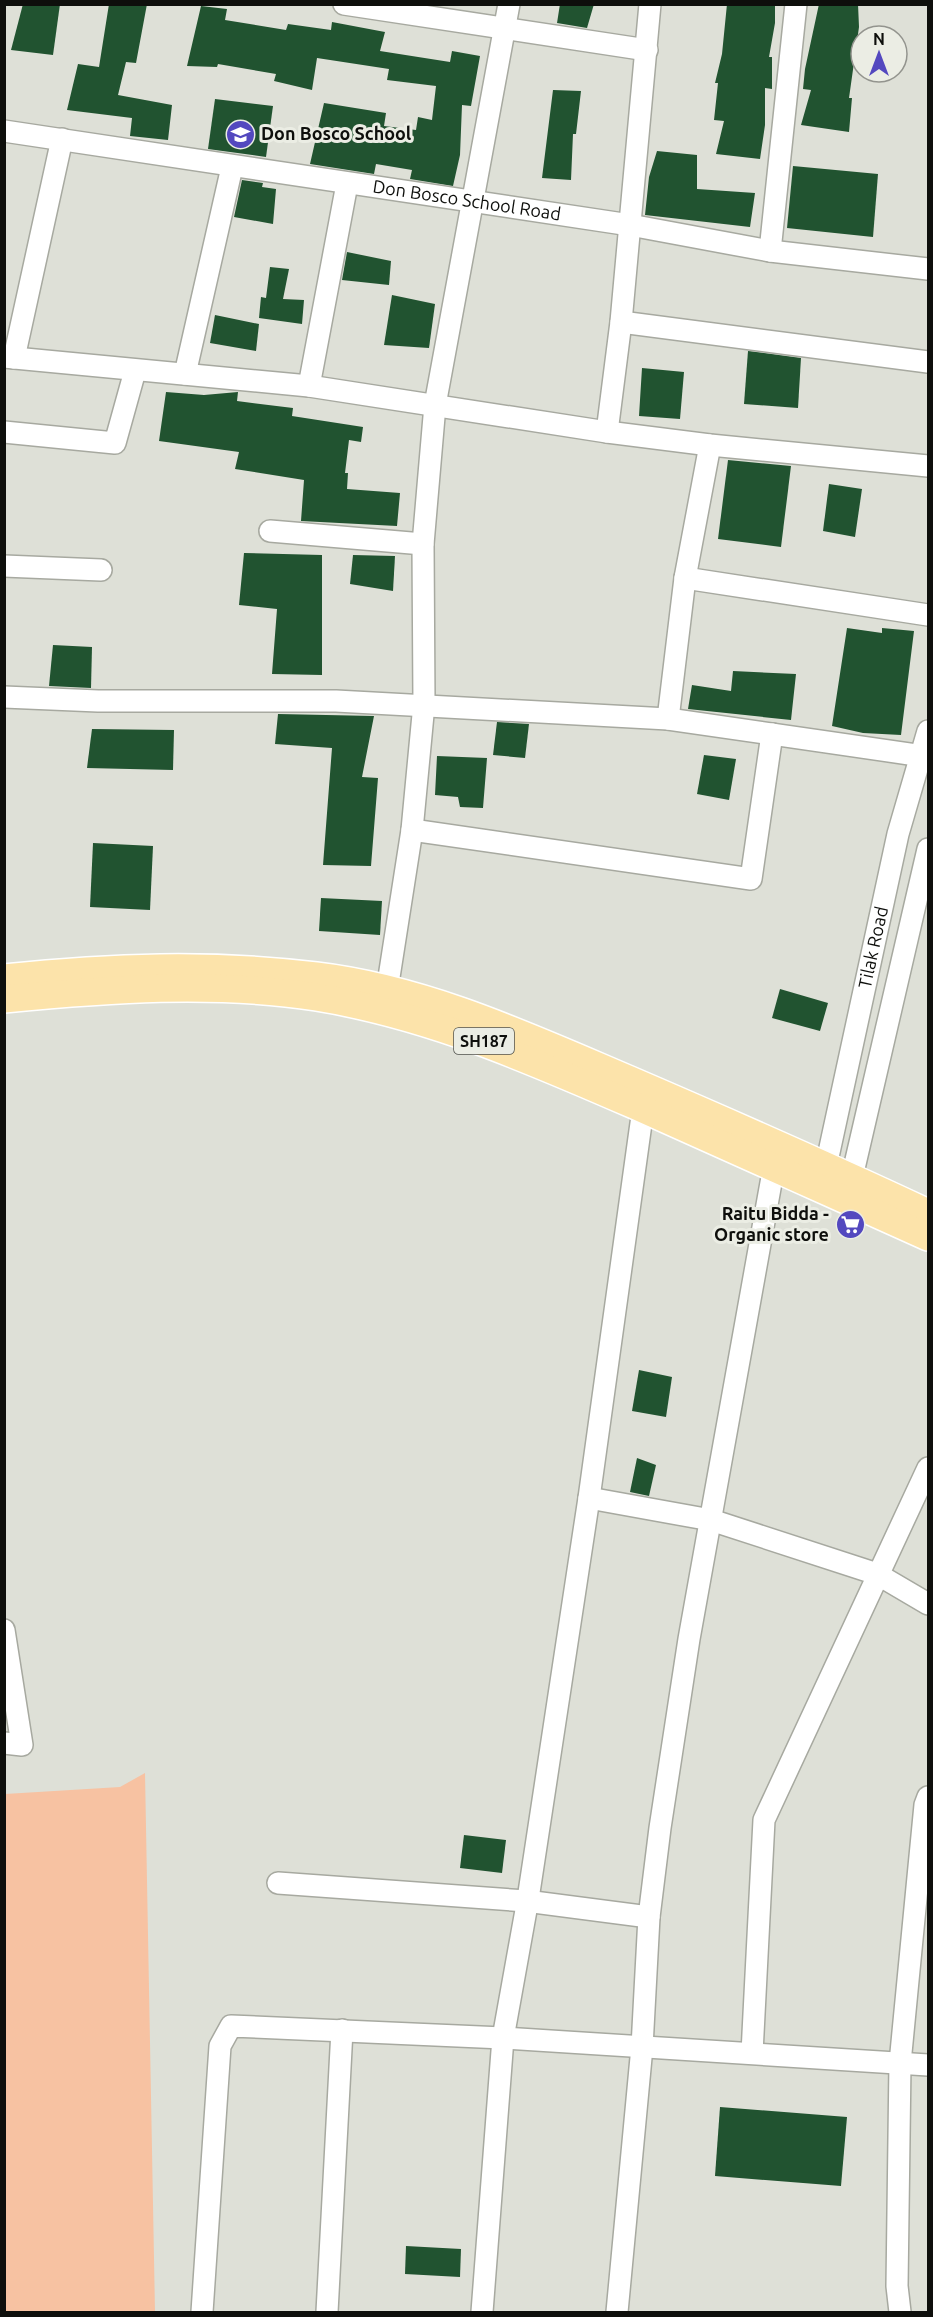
<svg xmlns="http://www.w3.org/2000/svg" width="933" height="2317" viewBox="0 0 933 2317" font-family="Ubuntu,sans-serif">
  <style>
    .green { fill: #f7c2a2 }
    .building { fill: #215330 }
    .lines { fill: none; stroke-linecap: round; stroke-linejoin: round }
    .minor-casing { stroke: #a7a9a0; stroke-width: 24 }
    .major-casing { stroke: #fff; stroke-width: 30 }
    .minor { stroke: #fff; stroke-width: 21 }
    .major { stroke: #fce3aa; stroke-width: 27 }
    .labels { text-anchor: middle; stroke-width: 6; stroke-linejoin: round; paint-order: stroke }
    .shield { fill: #ebede4; stroke: #50524d; stroke-width: 1.5 }
    .shield-label { font-size: 16px; font-weight: bold; fill: #0e0f0c }
    .poi-label { font-size: 18px; font-weight: bold; fill: #0e0f0c; stroke: #ebede4; text-anchor: start }
    .street-label { font-size: 18px; fill: #0e0f0c; stroke: #ebede4 }
  </style>
  <rect width="100%" height="100%" fill="#dee0d7"/>
  <polygon class="green" points="145,1773 155,2312 5,2312 5,1794 120,1787"/>
  <g class="building">
    <polygon points="23,4 60,4 53,55 11,50"/>
    <polygon points="109,4 147,4 136,63 126,62 118,95 172,105 168,140 130,136 132,118 67,110 78,64 99,67"/>
    <polygon points="560,4 594,4 587,28 557,23"/>
    <polygon points="727,4 775,4 775,23 769,57 772,57 772,89 765,88 765,125 760,159 716,154 724,121 714,120 718,83 715,83 722,54"/>
    <polygon points="819,4 858,4 859,27 849,98 852,98 849,132 801,125 811,90 803,89 805,69"/>
    <polygon points="201,6 227,9 225,20 286,30 288,24 331,30 332,22 385,32 380,51 450,62 452,51 480,56 471,106 462,105 460,155 453,186 410,179 412,170 376,164 374,174 310,164 324,103 386,113 384,126 416,130 418,117 432,120 436,86 387,80 389,69 317,58 312,90 274,81 276,74 218,64 217,67 187,66"/>
    <polygon points="553,90 581,91 576,134 573,134 571,180 542,178"/>
    <polygon points="215,99 273,106 266,157 208,149"/>
    <polygon points="657,151 697,155 697,189 755,193 750,227 645,215 649,177"/>
    <polygon points="793,166 878,174 873,237 787,228"/>
    <polygon points="242,180 263,183 262,187 276,189 273,224 234,217"/>
    <polygon points="347,252 391,261 389,285 342,280"/>
    <polygon points="270,267 289,269 283,299 304,300 302,324 259,318 261,297 266,298"/>
    <polygon points="392,295 435,304 429,348 384,345"/>
    <polygon points="215,315 259,324 256,351 210,343"/>
    <polygon points="748,351 801,358 798,408 744,404"/>
    <polygon points="642,368 684,372 680,419 639,416"/>
    <polygon points="166,392 204,395 238,392 237,401 293,408 292,416 363,427 361,442 349,440 345,473 348,473 347,489 400,493 397,526 301,521 304,480 235,469 239,452 159,441"/>
    <polygon points="728,460 791,466 781,547 718,539"/>
    <polygon points="829,484 862,489 855,537 823,531"/>
    <polygon points="244,553 322,555 322,675 272,674 277,609 239,605"/>
    <polygon points="353,555 395,556 393,591 350,584"/>
    <polygon points="847,628 882,633 882,628 914,631 901,735 863,733 832,726"/>
    <polygon points="53,645 92,647 91,688 49,686"/>
    <polygon points="733,671 796,674 791,720 688,709 692,685 731,691"/>
    <polygon points="278,714 374,716 362,777 378,778 371,866 323,865 332,748 275,744"/>
    <polygon points="497,722 529,724 525,758 493,755"/>
    <polygon points="92,729 174,730 173,770 87,768"/>
    <polygon points="704,755 736,759 729,800 697,794"/>
    <polygon points="437,756 487,758 483,808 460,807 458,797 435,795"/>
    <polygon points="93,843 153,846 150,910 90,907"/>
    <polygon points="321,898 382,901 380,935 319,931"/>
    <polygon points="780,989 828,1003 820,1031 772,1018"/>
    <polygon points="639,1370 672,1377 666,1417 632,1411"/>
    <polygon points="637,1458 656,1465 649,1496 630,1492"/>
    <polygon points="464,1835 506,1840 502,1873 460,1868"/>
    <polygon points="720,2107 847,2117 841,2186 715,2176"/>
    <polygon points="406,2246 461,2249 460,2277 405,2274"/>
  </g>
  <g class="lines">
    <defs>
      <g id="minor">
        <polyline points="344,4 647,50"/>
        <path id="s1" d="M4 131 630 225 770 251 928 269"/>
        <polyline points="770,251 796,4"/>
        <polyline points="621,322 928,362"/>
        <polyline points="4,357 309,386 607,432 710,445 928,466"/>
        <polyline points="14,358 62,139"/>
        <polyline points="185,374 232,167"/>
        <polyline points="309,386 347,184"/>
        <polyline points="4,432 115,443 135,371"/>
        <polyline points="607,432 621,322 650,4"/>
        <polyline points="270,531 423,544"/>
        <polyline points="4,566 101,570"/>
        <polyline points="685,578 928,615"/>
        <polyline points="4,697 98,701 336,701 668,719 923,756"/>
        <polyline points="668,719 685,578 710,445"/>
        <polyline points="412,830 751,879 772,734"/>
        <polyline points="387,990 412,830 424,704 423,544 435,405 509,4"/>
        <path id="s2" d="M823 1180 898 834 928 731"/>
        <polyline points="849,1190 928,849"/>
        <polyline points="589,1498 711,1520 877,1574 928,1604"/>
        <polyline points="4,1630 22,1745 4,1743"/>
        <polyline points="278,1883 526,1901 649,1917"/>
        <polyline points="752,2053 764,1820 928,1468"/>
        <polyline points="202,2312 220,2046 231,2026 503,2038 928,2065"/>
        <polyline points="327,2312 342,2030"/>
        <polyline points="482,2312 503,2038 528,1899 589,1498 643,1109"/>
        <polyline points="617,2312 642,2047 649,1917 660,1828 689,1639 774,1166"/>
        <polyline points="900,2312 897,2286 900,2063 925,1805 928,1797"/>
      </g>
      <g id="major">
        <path d="M4 978C111 967 209 963 316 976 426 989 529 1037 630 1080 730 1123 830 1167 928 1213"/>
        <path d="M4 999C108 989 213 981 316 997 428 1015 531 1060 634 1105 733 1149 830 1193 928 1237"/>
      </g>
    </defs>
    <use href="#minor" class="minor-casing"/>
    <use href="#major" class="major-casing"/>
    <use href="#minor" class="minor"/>
    <use href="#major" class="major"/>
  </g>
  <defs>
    <symbol id="school-disc" viewBox="-11 -11 22 22"><circle r="9.5" fill="#5348bf" stroke="#ebede4"/><path d="M0-5L7-2L0 1L-7-2ZM-4 1L0 2.5L4 1V4Q0 6-4 4Z" fill="#fff"/></symbol>
    <symbol id="supermarket-disc" viewBox="-11 -11 22 22"><circle r="9.5" fill="#5348bf" stroke="#ebede4"/><path d="M-6-5.5h2.5l.6 2H6L4.5 2H-2.5L-4.4-4H-6ZM-1.5 3.2a1.3 1.3 0 1 0 .1 0ZM3 3.2a1.3 1.3 0 1 0 .1 0Z" fill="#fff"/></symbol>
  </defs>
  <g fill-rule="evenodd">
    <use href="#school-disc" x="224" y="118" width="33" height="33"/>
    <use href="#supermarket-disc" x="834" y="1208" width="33" height="33"/>
  </g>
  <g class="labels">
    <rect class="shield" x="454" y="1028" width="60" height="26" rx="4.5"/>
    <g class="shield-label">
      <text x="484" y="1047">SH187</text>
    </g>
    <g class="poi-label">
      <text x="261" y="140">Don Bosco School</text>
      <text x="829" y="1220" text-anchor="end">Raitu Bidda -<tspan x="829" dy="21">Organic store</tspan></text>
    </g>
    <g class="street-label">
      <text dy="6" stroke="none"><textPath href="#s1" startOffset="468">Don Bosco School Road</textPath></text>
      <text dy="6" stroke="none"><textPath href="#s2" startOffset="238">Tilak Road</textPath></text>
    </g>
  </g>
  <rect width="933" height="2317" fill="none" stroke="#0e0f0c" stroke-width="12"/>
  <g transform="translate(879 54)"><circle r="28" fill="#ebede4" stroke="#93948e" stroke-width="1.5"/>
  <path d="M0-4.5L10 22L0 15L-10 22Z" fill="#5348bf"/>
  <text y="-9" font-size="16" font-weight="bold" text-anchor="middle" fill="#0e0f0c">N</text>
  </g>
</svg>
